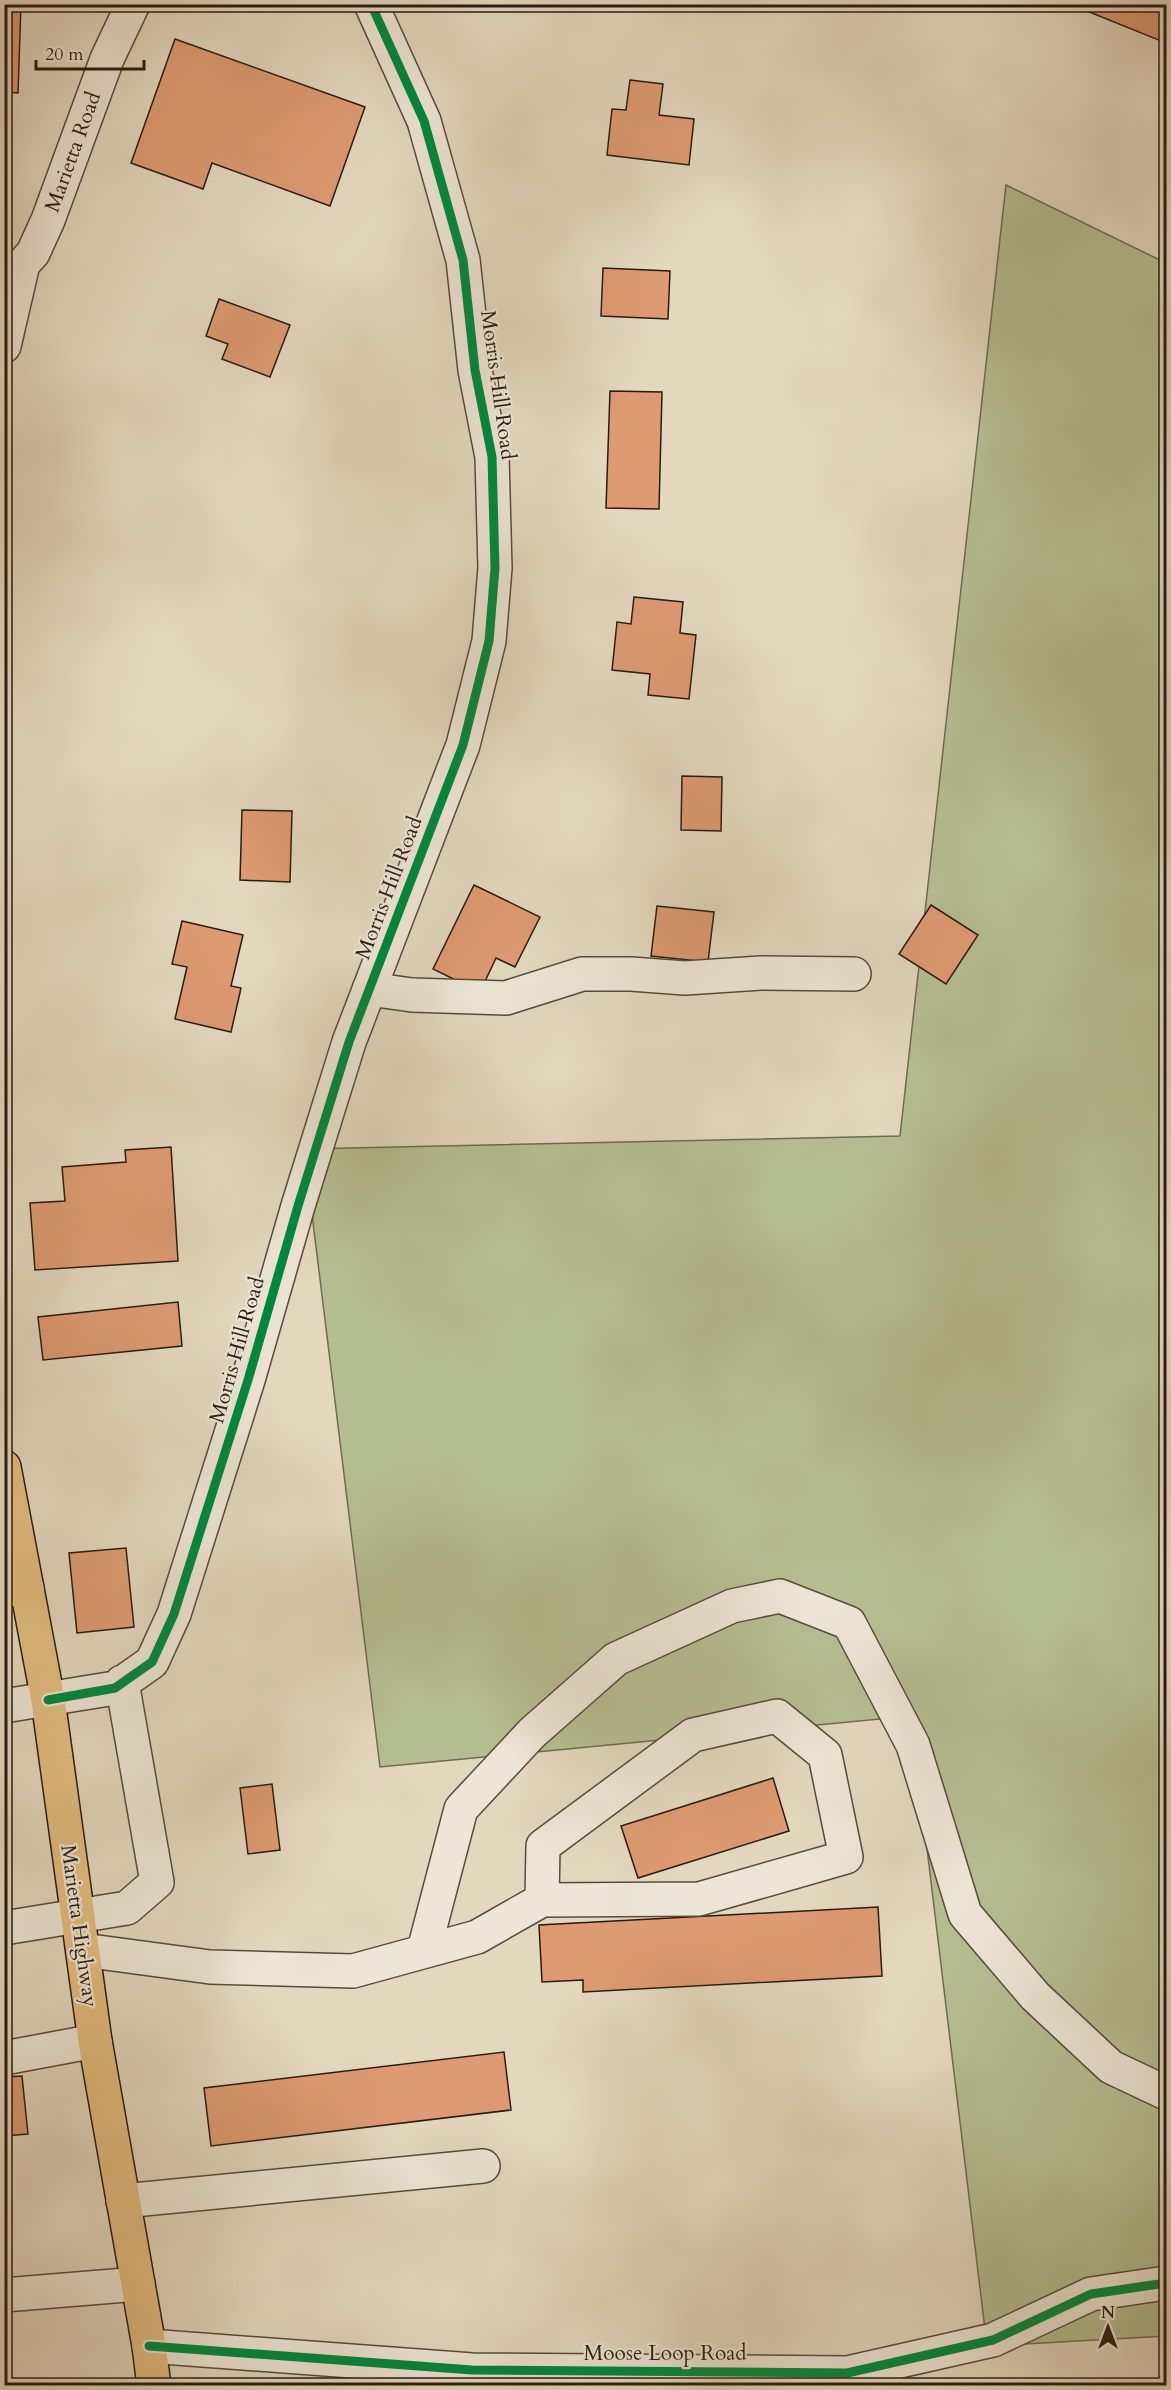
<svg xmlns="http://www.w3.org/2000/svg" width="1171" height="2390" font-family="Cardo,serif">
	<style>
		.green { fill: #b5be91; stroke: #6e6c52; stroke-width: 1.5 }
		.building { fill: #de9a72; stroke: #281b14; stroke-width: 1.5 }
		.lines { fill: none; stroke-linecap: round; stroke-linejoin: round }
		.minor-casing { stroke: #574a3e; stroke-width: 36 }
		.major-casing { stroke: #281b14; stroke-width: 36 }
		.minor { stroke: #ede5d5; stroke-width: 33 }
		.major { stroke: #e2bc7f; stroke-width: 33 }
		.cycleway-casing { stroke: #ede5d5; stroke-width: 13 }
		.cycleway { stroke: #00873e; stroke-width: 9 }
		.labels { text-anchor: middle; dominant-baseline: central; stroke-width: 4.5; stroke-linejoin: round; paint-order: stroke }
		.street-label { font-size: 21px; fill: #281b14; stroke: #ede5d5 }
	</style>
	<rect width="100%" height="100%" fill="#e3d7be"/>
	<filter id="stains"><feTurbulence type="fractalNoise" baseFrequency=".00333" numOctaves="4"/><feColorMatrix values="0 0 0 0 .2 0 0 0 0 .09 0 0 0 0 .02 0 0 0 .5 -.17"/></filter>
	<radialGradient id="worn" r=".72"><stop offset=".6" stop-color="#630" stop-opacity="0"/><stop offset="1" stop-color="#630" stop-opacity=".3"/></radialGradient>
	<path class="green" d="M1006,185L1166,263V2336L987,2346L911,1716L380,1767L304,1149L900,1136Z"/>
	<path class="building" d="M4,4H21L18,93L4,92Z
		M1084,4H1166V43L1082,9Z
		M175,39L365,107L330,206L212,163L203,189L131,163Z
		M630,80L663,84L659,115L694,119L689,165L607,155L612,109L626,110Z
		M603,268L670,271L668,319L601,316Z
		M219,299L290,325L270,377L222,359L228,344L206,336Z
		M610,391L662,392L659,509L606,508Z
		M634,597L683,602L680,633L696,635L689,699L648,695L650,674L612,670L617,622L631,624Z
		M682,776L722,777L721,831L681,830Z
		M242,810L292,811L290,882L240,880Z
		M474,885L540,917L515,967L496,958L480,992L433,969Z
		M931,905L978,935L946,984L899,954Z
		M657,906L714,912L708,962L651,956Z
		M182,921L243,935L231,986L241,988L231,1032L175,1019L187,967L172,964Z
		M171,1147L178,1261L35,1270L30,1203L65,1201L62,1167L126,1162L125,1150Z
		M178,1302L182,1346L43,1360L38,1317Z
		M126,1548L134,1627L77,1633L69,1553Z
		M773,1778L789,1831L638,1878L621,1826Z
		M272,1784L280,1850L248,1854L240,1788Z
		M878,1907L882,1976L583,1992V1980L542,1982L539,1925Z
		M504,2052L511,2110L211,2146L204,2088Z
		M22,2076L28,2134L4,2136V2077Z"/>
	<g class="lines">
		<g class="minor-casing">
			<path id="minor" d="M4,285L33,253L48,220L107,59L133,4
				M4,346L23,264
				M369,989L412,995L506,998L582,974H631L685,978L761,973L854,974
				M4,1590L27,1588
				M4,1706L115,1688L152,1662L174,1614L248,1380L298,1206L349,1042L463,745L489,641L495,568L492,457L475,370L463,260L424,121L371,4
				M4,1928L127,1908L157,1882L122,1682
				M83,1950L210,1967L353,1971L477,1937L542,1900L699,1899L846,1857L825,1755L777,1716L693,1735L543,1846L542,1900
				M424,1950L461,1809L532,1733L616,1659L732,1606L780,1596L849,1623L913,1745L965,1914L1035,1996L1111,2067L1166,2093
				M4,2058L95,2041
				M123,2201L483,2166
				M4,2295L138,2284
				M149,2346L472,2370L847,2373L993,2340L1091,2294L1166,2283"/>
		</g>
		<g class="major-casing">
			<path id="major" d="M4,1467L48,1700L95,2041L149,2346L154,2386"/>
		</g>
		<use href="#minor" class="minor"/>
		<use href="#major" class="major"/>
		<g class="cycleway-casing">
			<path id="cycleway" d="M48,1700L115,1688L152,1662L174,1614L248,1380L298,1206L349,1042L463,745L489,641L495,568L492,457L475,370L463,260L424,121L371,4
				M149,2346L472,2370L847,2373L993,2340L1091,2294L1166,2283"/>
		</g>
		<use href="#cycleway" class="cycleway"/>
	</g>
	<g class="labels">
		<g class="street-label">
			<text transform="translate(73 152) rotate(-70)">Marietta Road</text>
			<text transform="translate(498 385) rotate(82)">Morris Hill Road</text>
			<text transform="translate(389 888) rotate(-69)">Morris Hill Road</text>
			<text transform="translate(237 1350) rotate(-74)">Morris Hill Road</text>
			<text transform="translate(79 1926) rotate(82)">Marietta Highway</text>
			<text x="665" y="2353">Moose Loop Road</text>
		</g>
	</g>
	<rect width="1171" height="2390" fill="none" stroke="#e3d7be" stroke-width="24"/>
	<rect x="6" y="6" width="1159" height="2378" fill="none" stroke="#281b14" stroke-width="3"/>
	<rect x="12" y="12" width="1147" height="2366" fill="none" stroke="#281b14" stroke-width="1.5"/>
	<g transform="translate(1108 2327)" stroke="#ede5d5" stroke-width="4.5" paint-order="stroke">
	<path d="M0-4.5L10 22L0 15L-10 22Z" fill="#281b14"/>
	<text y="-9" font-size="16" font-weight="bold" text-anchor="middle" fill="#281b14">N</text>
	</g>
	<path d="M36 60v9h108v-9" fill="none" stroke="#281b14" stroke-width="3"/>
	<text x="45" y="60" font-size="18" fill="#281b14" stroke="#ede5d5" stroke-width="4.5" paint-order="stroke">20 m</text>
	<rect width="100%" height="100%" filter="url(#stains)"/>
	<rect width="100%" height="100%" fill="url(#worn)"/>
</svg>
